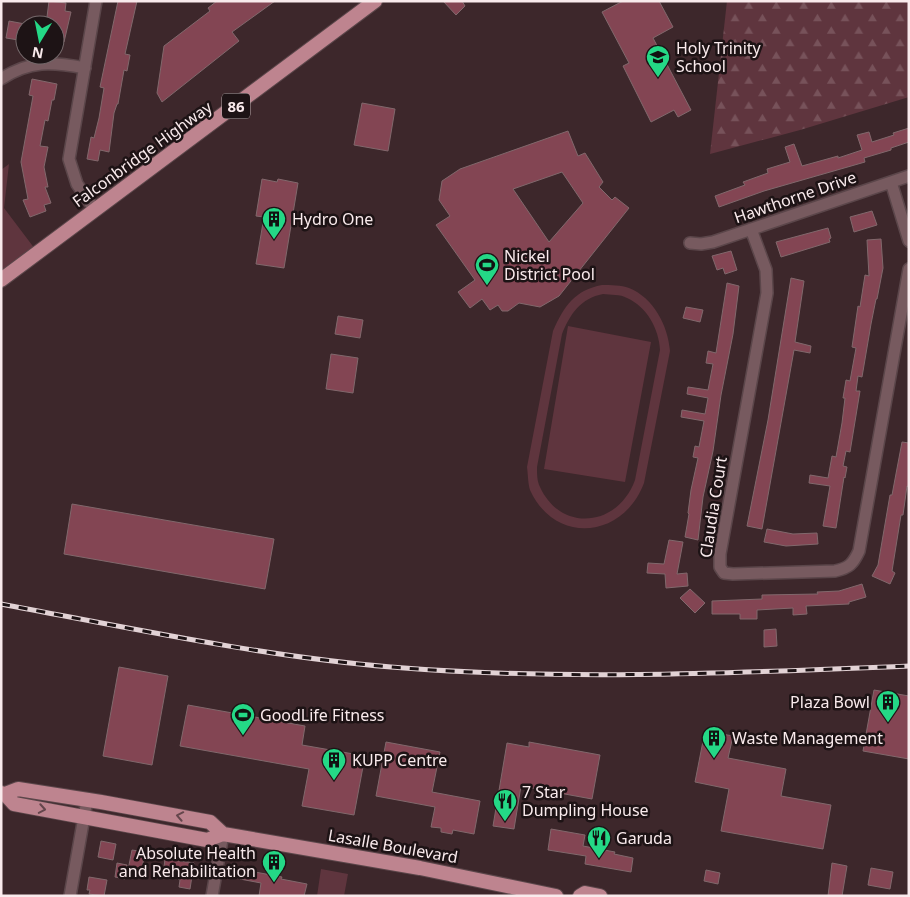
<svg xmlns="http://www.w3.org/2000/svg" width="910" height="897" font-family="'Noto Sans',sans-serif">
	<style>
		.green { fill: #5f353e; fill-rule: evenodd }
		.forest { fill: url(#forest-firs) }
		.building { fill: #834553; stroke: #81686c; fill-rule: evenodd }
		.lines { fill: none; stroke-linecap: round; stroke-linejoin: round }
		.minor-casing { stroke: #5b464a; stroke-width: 14 }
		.major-casing { stroke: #5b464a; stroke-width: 16 }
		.minor { stroke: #775a5f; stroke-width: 11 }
		.major { stroke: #be848f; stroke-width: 14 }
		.rail-casing { stroke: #e2d2d5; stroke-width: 5 }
		.rail { stroke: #1d1315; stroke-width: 3; stroke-dasharray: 9; stroke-linecap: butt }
		.oneway { stroke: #65464c }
		.labels { text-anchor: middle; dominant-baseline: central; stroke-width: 5; stroke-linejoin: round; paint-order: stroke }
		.shield { fill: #1d1315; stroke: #b7aaac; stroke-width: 1 }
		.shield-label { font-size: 15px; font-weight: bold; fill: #f9eaec }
		.poi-label { font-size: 16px; fill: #f9eaec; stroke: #1d1315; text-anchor: start }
		.street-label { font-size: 16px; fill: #f9eaec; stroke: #1d1315 }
	</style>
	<defs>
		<pattern id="forest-firs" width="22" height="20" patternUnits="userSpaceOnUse" patternTransform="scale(1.25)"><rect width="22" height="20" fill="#5f353e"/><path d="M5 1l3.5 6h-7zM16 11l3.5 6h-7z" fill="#77525a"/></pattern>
	</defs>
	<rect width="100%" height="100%" fill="#3d272b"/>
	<path class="green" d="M9,164L4,208L38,253L1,281V170Z
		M602,285C611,285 621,285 629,288C654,298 668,326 670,351L644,483C623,539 555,545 530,490C528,484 528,474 527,467L553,331C564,306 575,290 602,285ZM603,294C611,295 620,294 627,298C647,307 659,329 660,350L635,480C618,527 561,533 540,487C537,481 537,474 537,467L562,334C570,314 581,298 603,294Z
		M568,326L651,342L625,482L544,469Z
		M321,869L348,874L344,896H317Z"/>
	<path class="forest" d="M727,1H909V97L800,130L710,154Z"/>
	<path class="building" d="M49,1L66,3L65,11L71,12L64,42L55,40V25H46Z
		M118,1H137L125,54L130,55L127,71L124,70L118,104H117L114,113L109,152L100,150L98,161L87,159L91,137L94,138L99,118L104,88L100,87Z
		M217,1H275L232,32L239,41L162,102L157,93L164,46L210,11L208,8Z
		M443,1H462L465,6L456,15Z
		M623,1H659L673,27L653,38L691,110L678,117L674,110L651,122L623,66L629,63L602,12Z
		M9,21L25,24V41L6,38Z
		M32,79L57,84L54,100H52L48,121L45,120L40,146L48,147L44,167L48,187H45L51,203L44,205L46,211L30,217L23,200L28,199L21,162L33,96L29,95Z
		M362,103L395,109L388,151L354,145Z
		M909,128V142L891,148V150L864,158L865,162L764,191L719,207L715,196L745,185L743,182L768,173L767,169L790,162L785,147L794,144L802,166L838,156V158L862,150L857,135L869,132L872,142L894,135L893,133Z
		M568,131L578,156L585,153L603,182L599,187L612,200L615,197L629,208L559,296L540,307L519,303L508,311H502L498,305L490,310L482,299L470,308L458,292L475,280L436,225L450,216L439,200L442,181L460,169ZM562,172L583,203L549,242L513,189Z
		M262,179L277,182L278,179L298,183L284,268L256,264L264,217L256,216Z
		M872,211L877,225L854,232L850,217Z
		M828,228L831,238L829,239L830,242L781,257L776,242Z
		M881,239L883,268L877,299H876L871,324L862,377L858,376L856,391H860L850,452L846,451L843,466L847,467L845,478L844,477L836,528L823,526L830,486L809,483L810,475L828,478L832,456L836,457L842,423L845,398H843L846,380L850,381L856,348L852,347L858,306L860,307L865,275L869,276L867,240Z
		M731,251L737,270L725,274L723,268L717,270L712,256Z
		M791,278L804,281L795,342L811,346L810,353L794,350L762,529L747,526L768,420Z
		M727,283L739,286L733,334L721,395L713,451L703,497L698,540L685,537L689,514L688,513L691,490L698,458L693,457L695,446L699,447L704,421L681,417L682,410L705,414L708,398L687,394L688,387L708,390L713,364L706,363L708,351L716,353Z
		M686,307L703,310L700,322L683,318Z
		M338,316L363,320L360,338L335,334Z
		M331,354L358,358L353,393L326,389Z
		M902,442L909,443V487L907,486L903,515H901L892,571L895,573L890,584L872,576L878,565L890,495H892Z
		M72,504L274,539L265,589L64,554Z
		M767,529L793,534L817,533L818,544L786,546L764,542Z
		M669,540L683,542L677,574L687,573L688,586L666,588L665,574L647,573L648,563L664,564Z
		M862,584L866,597L849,602V604L806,606L807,614L793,615V608L757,610V619H740V614H712V601L762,599V595L818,594L817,592L839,591Z
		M690,589L705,603L695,613L680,598Z
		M776,629L777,646L764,647V630Z
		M119,667L168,676L152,765L103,756Z
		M874,690L909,696V759L863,751Z
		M188,705L305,726L302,745L365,756L354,815L302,806L309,769L180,746Z
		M705,731L733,736L728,758L786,769L781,796L831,805L823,849L721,831L729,789L695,782Z
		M386,742L440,752L432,792L480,801L474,834L453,830L452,834L441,832V828L431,827L435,807L376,796Z
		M529,742L600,755L592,799L521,786L514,829L493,826L507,743L529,747Z
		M551,829L585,835L583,846L615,852L614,854L633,858L631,872L585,864L586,856L548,850Z
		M101,841L116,844L113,860L98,857Z
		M132,850L145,852L141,873L128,870Z
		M165,859L194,863L190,889L179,887L180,880L178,879V877L163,875Z
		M117,863L127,865L125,879L115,877Z
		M832,863L847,866L842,896H828Z
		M243,867L255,870V872L282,877L281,879L307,884L304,896H259L261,883L240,879Z
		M871,868L893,872L890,889L868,885Z
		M706,870L720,873L718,884L704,881Z
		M89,877L107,880L104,896L89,894L90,890H87Z"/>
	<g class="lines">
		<g class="minor-casing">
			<path id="minor" d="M1,79C30,60 52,62 85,68
				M891,182L909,241
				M95,210L77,184L69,159L96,1
				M751,229L766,270L767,293L720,554V567L724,573L733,574L835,571C849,568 853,564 859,551L909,269
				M690,243L701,244L713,242L909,176
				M70,896L87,800
				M212,896L223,834"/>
		</g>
		<g class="major-casing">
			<path id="major" d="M1,280L375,1
				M1,793L5,794L18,789L101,802L210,822L223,834
				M5,794L14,804L207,840L223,834L420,868L556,896
				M580,896L585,893L600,896"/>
		</g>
		<use href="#minor" class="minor"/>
		<use href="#major" class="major"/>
		<g class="rail-casing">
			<path id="rail" d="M1,604C130,628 260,656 391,667C563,681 736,673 909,666"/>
		</g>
		<use href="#rail" class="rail"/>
	</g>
	<defs><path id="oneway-chevron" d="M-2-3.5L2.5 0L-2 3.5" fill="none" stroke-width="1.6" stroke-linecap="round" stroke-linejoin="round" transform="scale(1.25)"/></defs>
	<g class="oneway">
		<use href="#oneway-chevron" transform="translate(42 809) rotate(10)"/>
		<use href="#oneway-chevron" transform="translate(180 816) rotate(-169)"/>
	</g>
	<defs>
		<g id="school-pin" transform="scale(1.25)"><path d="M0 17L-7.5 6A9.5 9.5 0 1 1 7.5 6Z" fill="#24d886" stroke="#1d1315"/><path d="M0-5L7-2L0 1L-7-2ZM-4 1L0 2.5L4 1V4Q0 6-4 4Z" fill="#111"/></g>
		<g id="building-pin" transform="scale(1.25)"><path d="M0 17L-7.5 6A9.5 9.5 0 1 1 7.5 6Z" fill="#24d886" stroke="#1d1315"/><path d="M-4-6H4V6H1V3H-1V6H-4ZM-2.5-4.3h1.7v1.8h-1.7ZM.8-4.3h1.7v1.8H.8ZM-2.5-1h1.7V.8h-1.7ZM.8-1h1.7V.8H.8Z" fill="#111"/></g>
		<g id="stadium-pin" transform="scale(1.25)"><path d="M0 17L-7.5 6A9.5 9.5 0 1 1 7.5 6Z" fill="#24d886" stroke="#1d1315"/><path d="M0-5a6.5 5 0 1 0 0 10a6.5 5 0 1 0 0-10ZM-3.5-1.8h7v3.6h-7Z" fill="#111"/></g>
		<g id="restaurant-pin" transform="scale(1.25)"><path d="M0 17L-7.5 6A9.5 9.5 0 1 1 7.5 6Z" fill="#24d886" stroke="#1d1315"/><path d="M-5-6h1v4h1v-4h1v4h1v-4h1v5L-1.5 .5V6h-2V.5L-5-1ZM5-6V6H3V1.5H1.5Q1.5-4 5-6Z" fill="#111"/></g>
	</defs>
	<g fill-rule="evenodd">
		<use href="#school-pin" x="658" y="57"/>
		<use href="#building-pin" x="274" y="219"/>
		<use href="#stadium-pin" x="487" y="265"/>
		<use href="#building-pin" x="888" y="702"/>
		<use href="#stadium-pin" x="243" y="715"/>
		<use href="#building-pin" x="714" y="738"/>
		<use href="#building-pin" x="334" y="760"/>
		<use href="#restaurant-pin" x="505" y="801"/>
		<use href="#restaurant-pin" x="599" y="838"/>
		<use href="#building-pin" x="274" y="862"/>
	</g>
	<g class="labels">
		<rect class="shield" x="222" y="93.5" width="28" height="25" rx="4"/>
		<g class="shield-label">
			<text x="236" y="106">86</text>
		</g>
		<g class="poi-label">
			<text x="676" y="48">Holy Trinity<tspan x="676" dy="18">School</tspan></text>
			<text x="292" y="219">Hydro One</text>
			<text x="504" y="256">Nickel<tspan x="504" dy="18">District Pool</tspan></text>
			<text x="870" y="702" text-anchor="end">Plaza Bowl</text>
			<text x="260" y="715">GoodLife Fitness</text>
			<text x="732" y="738">Waste Management</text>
			<text x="352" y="760">KUPP Centre</text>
			<text x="522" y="792">7 Star<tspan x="522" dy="18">Dumpling House</tspan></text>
			<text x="616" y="838">Garuda</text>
			<text x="256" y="853" text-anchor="end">Absolute Health<tspan x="256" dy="18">and Rehabilitation</tspan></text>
		</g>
		<g class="street-label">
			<text transform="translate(142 154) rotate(-36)">Falconbridge Highway</text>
			<text transform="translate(795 197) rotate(-19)">Hawthorne Drive</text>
			<text transform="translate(713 507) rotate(-81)">Claudia Court</text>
			<text transform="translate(393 846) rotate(10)">Lasalle Boulevard</text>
		</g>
	</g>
	<rect width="910" height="897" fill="none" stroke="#f9eaec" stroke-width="5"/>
	<g transform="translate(40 40) rotate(190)"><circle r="24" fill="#1d1315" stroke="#75696b"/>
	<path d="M0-4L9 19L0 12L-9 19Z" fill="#24d886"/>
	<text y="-8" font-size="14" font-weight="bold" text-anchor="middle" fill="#f9eaec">N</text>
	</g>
</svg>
